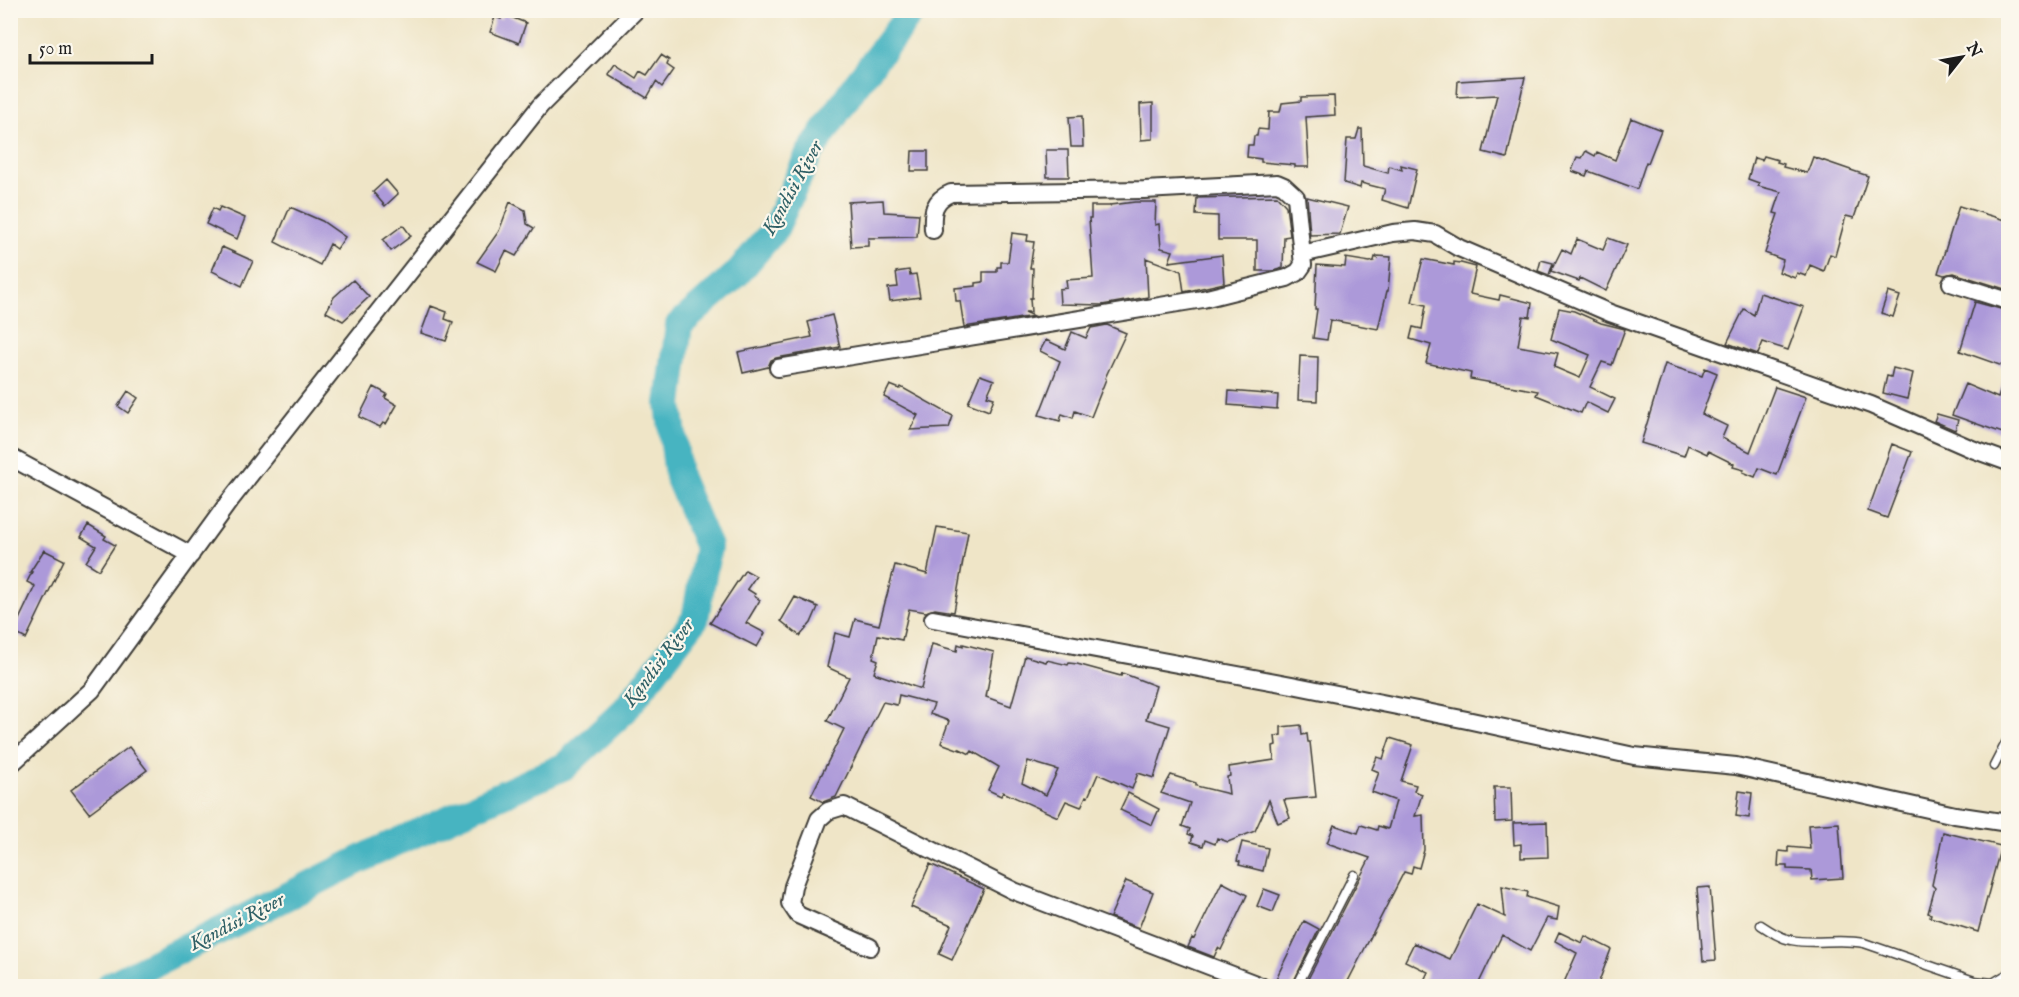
<svg xmlns="http://www.w3.org/2000/svg" width="2019" height="997" font-family="'IM FELL English',serif">
	<style>
		.lines { fill: none; stroke-linecap: round; stroke-linejoin: round }
		.river { stroke: #46b4c1; stroke-width: 28 }
		.building { fill: #ac99d9; fill-rule: evenodd }
		.lane-casing { stroke: #3c3a36; stroke-width: 11 }
		.street-casing { stroke: #3c3a36; stroke-width: 20 }
		.lane { stroke: #fff; stroke-width: 8 }
		.street { stroke: #fff; stroke-width: 16 }
		.labels { text-anchor: middle; dominant-baseline: central; stroke-width: 4.5; stroke-linejoin: round; paint-order: stroke }
		.water-label { font-size: 20px; font-style: italic; fill: #2f6066; stroke: #fbf7ec }
	</style>
	<rect width="100%" height="100%" fill="#fbf7ec"/>
	<filter id="ink" filterUnits="userSpaceOnUse"><feTurbulence type="fractalNoise" baseFrequency=".0167" numOctaves="2"/><feDisplacementMap in="SourceGraphic" scale="12" xChannelSelector="R" yChannelSelector="G"/><feConvolveMatrix kernelMatrix="1 2 1 2 8 2 1 2 1" color-interpolation-filters="sRGB"/></filter>
	<filter id="wash" filterUnits="userSpaceOnUse"><feTurbulence type="fractalNoise" baseFrequency=".008" numOctaves="4" result="noise"/><feDisplacementMap in="SourceGraphic" scale="24" xChannelSelector="R" yChannelSelector="G"/><feGaussianBlur stdDeviation="1.35" result="paint"/><feColorMatrix in="noise" values="0 0 0 0 0 0 0 0 0 0 0 0 0 0 0 0 0 1.4 0 .05"/><feComposite in="paint" operator="in"/></filter>
	<g filter="url(#wash)">
		<rect width="100%" height="100%" fill="#efe5c7"/>
		<g class="lines">
			<path class="river" d="M109,986L379,850L565,766L625,710L695,619L708,547L678,476L669,404L679,325L737,274L775,229L809,154L854,87L913,10"/>
		</g>
		<g id="blocks">
			<path class="building" d="M503,14L526,23L519,43L490,32L495,17L501,19Z
				M661,55L669,60L667,65L674,70L662,87L656,82L647,98L608,74L615,64L636,78L640,71L647,75Z
				M1525,77L1507,158L1483,152L1497,95L1457,97L1458,81Z
				M1334,96L1335,115L1306,117L1309,167H1295V165L1261,162V159L1247,157L1248,145H1253L1254,136H1257L1258,129L1268,130L1269,112H1280L1282,103L1301,101V97Z
				M1153,103V139L1141,140L1140,104Z
				M1082,116L1083,147H1071L1069,117Z
				M1631,118L1661,130L1648,163L1646,162L1637,189L1588,171L1586,176L1572,171L1577,157L1582,158L1586,151L1595,156L1597,152L1615,160Z
				M1359,129H1362L1363,166L1388,173L1389,166L1402,170L1401,165L1417,169L1408,208L1382,200L1385,189L1361,183L1360,188L1344,183L1347,139H1356Z
				M1046,150H1068L1069,177H1047Z
				M912,151H928V171H911Z
				M1764,156L1778,160L1777,162L1784,164L1783,167L1807,173L1813,157L1868,176L1854,218L1846,216L1835,256L1830,254L1824,271L1810,265L1806,276L1797,273L1795,278L1779,272L1783,260L1765,253L1778,214L1774,213L1781,192L1758,186L1759,183L1748,179L1754,158L1762,160Z
				M386,180L398,194L385,206L373,192Z
				M1277,196L1286,206L1290,236L1284,237L1283,268L1273,271H1257V240H1218V216L1196,215L1197,198Z
				M1307,197L1348,207L1340,234L1310,235Z
				M883,200L884,212L919,214L917,237L868,238V246L851,247L848,202Z
				M510,202L525,210L527,224L534,228L516,256L506,251L496,271L477,262L499,231Z
				M1135,202H1156L1155,225L1159,224L1161,248L1173,251L1169,262L1222,255L1224,283L1184,292L1181,271L1146,258L1148,297L1102,305L1060,304L1059,289L1067,288L1066,280L1093,278L1089,218H1091V206H1110V205Z
				M1959,206L2008,221V290L1954,273L1944,275L1938,273Z
				M220,207L245,218L237,239L206,224L213,208L218,211Z
				M290,207L322,221L345,237L337,249L330,244L320,265L275,242Z
				M403,225L411,236L391,251L383,240Z
				M1012,233L1028,235L1027,241L1034,242L1030,268H1033L1032,298H1030L1031,312H1025L1034,316L964,327L960,301H956L955,288L976,286V283L983,282V272H997V267H1001V262H1008Z
				M1608,238L1627,245L1606,291L1580,278L1579,281L1551,271L1562,249L1571,254L1577,239L1603,250Z
				M222,247L253,261L242,286L212,271Z
				M1377,256L1391,257L1388,291H1387L1378,329L1330,320L1327,340L1313,338L1317,309H1315L1317,265L1345,267L1346,258L1370,262L1374,261L1375,257L1377,258Z
				M1423,259L1454,265V262L1461,263L1476,267L1470,294L1499,300L1500,295L1532,303L1530,317L1523,316L1518,346L1558,353L1554,367L1580,378L1590,355L1551,339L1559,308L1574,311L1601,323L1625,329L1612,365L1602,362L1590,387L1615,399L1608,413L1586,402L1581,413L1536,395L1538,391L1470,379L1471,373L1426,363L1431,345L1410,339L1413,327L1422,329L1426,305L1412,302Z
				M1541,260L1553,263L1549,275L1538,271Z
				M909,270L910,275L916,274L920,297L890,301L888,288L898,287L896,272Z
				M353,280L369,297L343,321L326,312L334,297Z
				M1888,292L1900,296L1893,317L1881,313Z
				M1760,293L1804,307L1788,350L1763,342L1758,354L1727,343L1744,309L1754,315Z
				M1975,302L2008,311V368L1960,351Z
				M431,306L447,312L445,319L453,322L446,341L421,333Z
				M832,315L840,347L776,358L771,360L768,367L743,373L738,352L812,337L808,322Z
				M1107,325L1126,333L1105,378L1106,379L1091,417L1075,411L1073,418L1062,414L1060,421L1039,415L1060,361L1040,351L1046,340L1065,349L1072,332L1086,338L1091,328Z
				M1300,356L1318,357L1317,401L1298,400Z
				M1665,364L1702,376L1705,368L1717,373L1702,414L1727,426L1722,438L1750,452L1775,387L1806,397L1777,475L1759,468L1755,477L1743,472L1744,470L1733,467L1734,464L1708,451L1707,454L1688,445L1684,456L1641,443Z
				M1893,368L1913,373L1907,399L1883,393L1887,376L1891,377Z
				M2006,374H2008V435L1952,415L1965,384L1998,398Z
				M980,375L994,380L987,396L994,398L989,411L968,403Z
				M890,385L900,389L901,387L953,416L949,428L910,430L918,415L884,397Z
				M374,387L387,394L385,398L397,405L386,424L383,423L380,427L359,417Z
				M128,391L138,398L128,413L118,406Z
				M1229,391L1278,395L1277,409L1228,405Z
				M1937,414L1958,420L1955,430L1934,421Z
				M1892,444L1912,452L1887,518L1868,511Z
				M88,525L106,536L104,539L115,545L99,570L86,562L96,546L81,537Z
				M937,527L968,532L954,612L935,609L926,612L909,609L902,640L878,635L873,658L878,660L874,673L921,689L932,644L957,651L958,644L963,646V644L994,652L986,697L1011,706L1025,656L1046,662L1047,660L1068,665L1069,663L1077,664L1121,676L1122,673L1156,686L1146,719L1170,726L1154,778L1138,773L1132,789L1098,774L1088,797L1086,796L1081,807L1066,801L1058,817L1003,792L1001,796L988,790L999,767L972,751L970,754L960,749V750L941,743L949,721L930,714L934,704L899,695L897,705L883,702L836,797L823,802L811,796L844,729L827,721L849,677L827,667L835,633L850,637L855,619L879,625L895,565L927,574ZM1028,761L1058,770L1046,795L1022,783Z
				M44,550L64,560L26,639L13,632L35,586L27,582L32,572H30Z
				M745,570L756,576L747,589L755,594L754,596L760,600L746,623L765,633L757,647L710,623Z
				M795,597L818,607L811,623L800,636L781,621Z
				M1301,725L1302,735L1307,734L1308,742H1310L1316,797L1284,800L1290,818L1278,823L1269,800L1255,831L1228,842L1217,838L1215,844L1205,840L1203,846L1191,842L1193,836L1188,834L1190,829L1182,826L1190,803L1161,793L1171,775L1196,783V786L1229,794L1227,777L1230,776L1229,767L1274,760L1273,746L1276,745L1275,736L1281,735V727Z
				M1390,738L1413,745L1401,781L1416,785L1414,791L1422,794L1415,816L1423,815L1424,850L1419,868L1413,866L1411,874L1404,872L1345,987H1304L1370,858L1327,843L1334,825L1358,833L1361,825L1377,830L1378,826L1388,829L1396,801L1372,792L1379,772L1372,769L1377,757L1383,759Z
				M129,747L147,770L89,813L71,790Z
				M1494,787H1511L1512,821L1495,822Z
				M1739,791L1752,793L1749,818L1736,816Z
				M1128,793L1159,809L1152,825L1120,810Z
				M1547,822L1548,857L1521,858V844L1514,845L1513,823Z
				M1839,823L1843,878L1812,880L1811,870L1787,869V866H1778L1779,851L1788,852V847L1810,849L1808,825Z
				M1943,832L2001,846L1978,932L1930,917L1931,914L1928,913L1935,888L1932,885Z
				M1242,842L1268,848L1263,871L1239,865L1240,862L1237,861Z
				M930,864L984,889L952,960L939,954L951,925L911,907Z
				M1126,881L1153,892L1139,928L1110,917Z
				M1222,882L1247,895L1221,950L1218,948L1214,957L1188,947L1192,938L1194,939Z
				M1502,886L1528,892L1527,897L1559,907L1557,920L1547,918L1530,951L1502,935L1477,987H1421L1428,972L1405,961L1414,943L1450,959L1477,904L1505,917Z
				M1710,887L1716,960L1703,961L1697,888Z
				M1264,889L1280,895L1273,912L1257,906Z
				M1304,921L1319,929L1291,987H1272Z
				M1559,932L1582,943L1585,936L1611,949L1597,987H1562L1577,953L1555,941Z"/>
		</g>
	</g>
	<g filter="url(#ink)">
		<use href="#blocks" fill-opacity="0" stroke="#3c3a36" stroke-width="1.5"/>
		<g class="lines">
			<g class="lane-casing">
				<path id="lane" d="M1994,766L2008,739
					M1761,925C1770,931 1780,938 1791,940C1813,945 1839,938 1864,943L1974,981L1993,983L2008,974
					M1297,986L1354,875"/>
			</g>
			<g class="street-casing">
				<path id="street" d="M1302,254L1393,233L1415,231L1435,234L1459,248L1610,313L1871,405L1972,449L2008,462
					M1951,283L2008,301
					M778,368L1203,299L1287,278L1298,272L1303,265L1296,197L1284,186L1277,183L1144,190L951,193C933,200 932,212 933,230
					M10,457L191,555
					M933,619L1292,685L1467,720L1634,756L1736,766L1955,815L2008,823
					M10,765L92,690L228,503L540,106L636,10
					M870,947L798,915L790,903L793,886L819,819L828,811L844,806L1014,891L1261,986"/>
			</g>
			<use href="#lane" class="lane"/>
			<use href="#street" class="street"/>
		</g>
	</g>
	<g class="labels">
		<g class="water-label">
			<text transform="translate(793 188) rotate(-61)">Kandisi River</text>
			<text transform="translate(659 663) rotate(-53)">Kandisi River</text>
			<text transform="translate(237 922) rotate(-27)">Kandisi River</text>
		</g>
	</g>
	<rect width="2019" height="997" fill="none" stroke="#fbf7ec" stroke-width="36"/>
	<g transform="translate(1962 57) rotate(59)" stroke="#fbf7ec" stroke-width="4.5" paint-order="stroke">
	<path d="M0-4.5L10 22L0 15L-10 22Z" fill="#1c1c1c"/>
	<text y="-9" font-size="16" font-weight="bold" text-anchor="middle" fill="#1c1c1c">N</text>
	</g>
	<path d="M30 54v9h122v-9" fill="none" stroke="#1c1c1c" stroke-width="3"/>
	<text x="39" y="54" font-size="18" fill="#1c1c1c" stroke="#fbf7ec" stroke-width="4.5" paint-order="stroke">50 m</text>
</svg>
